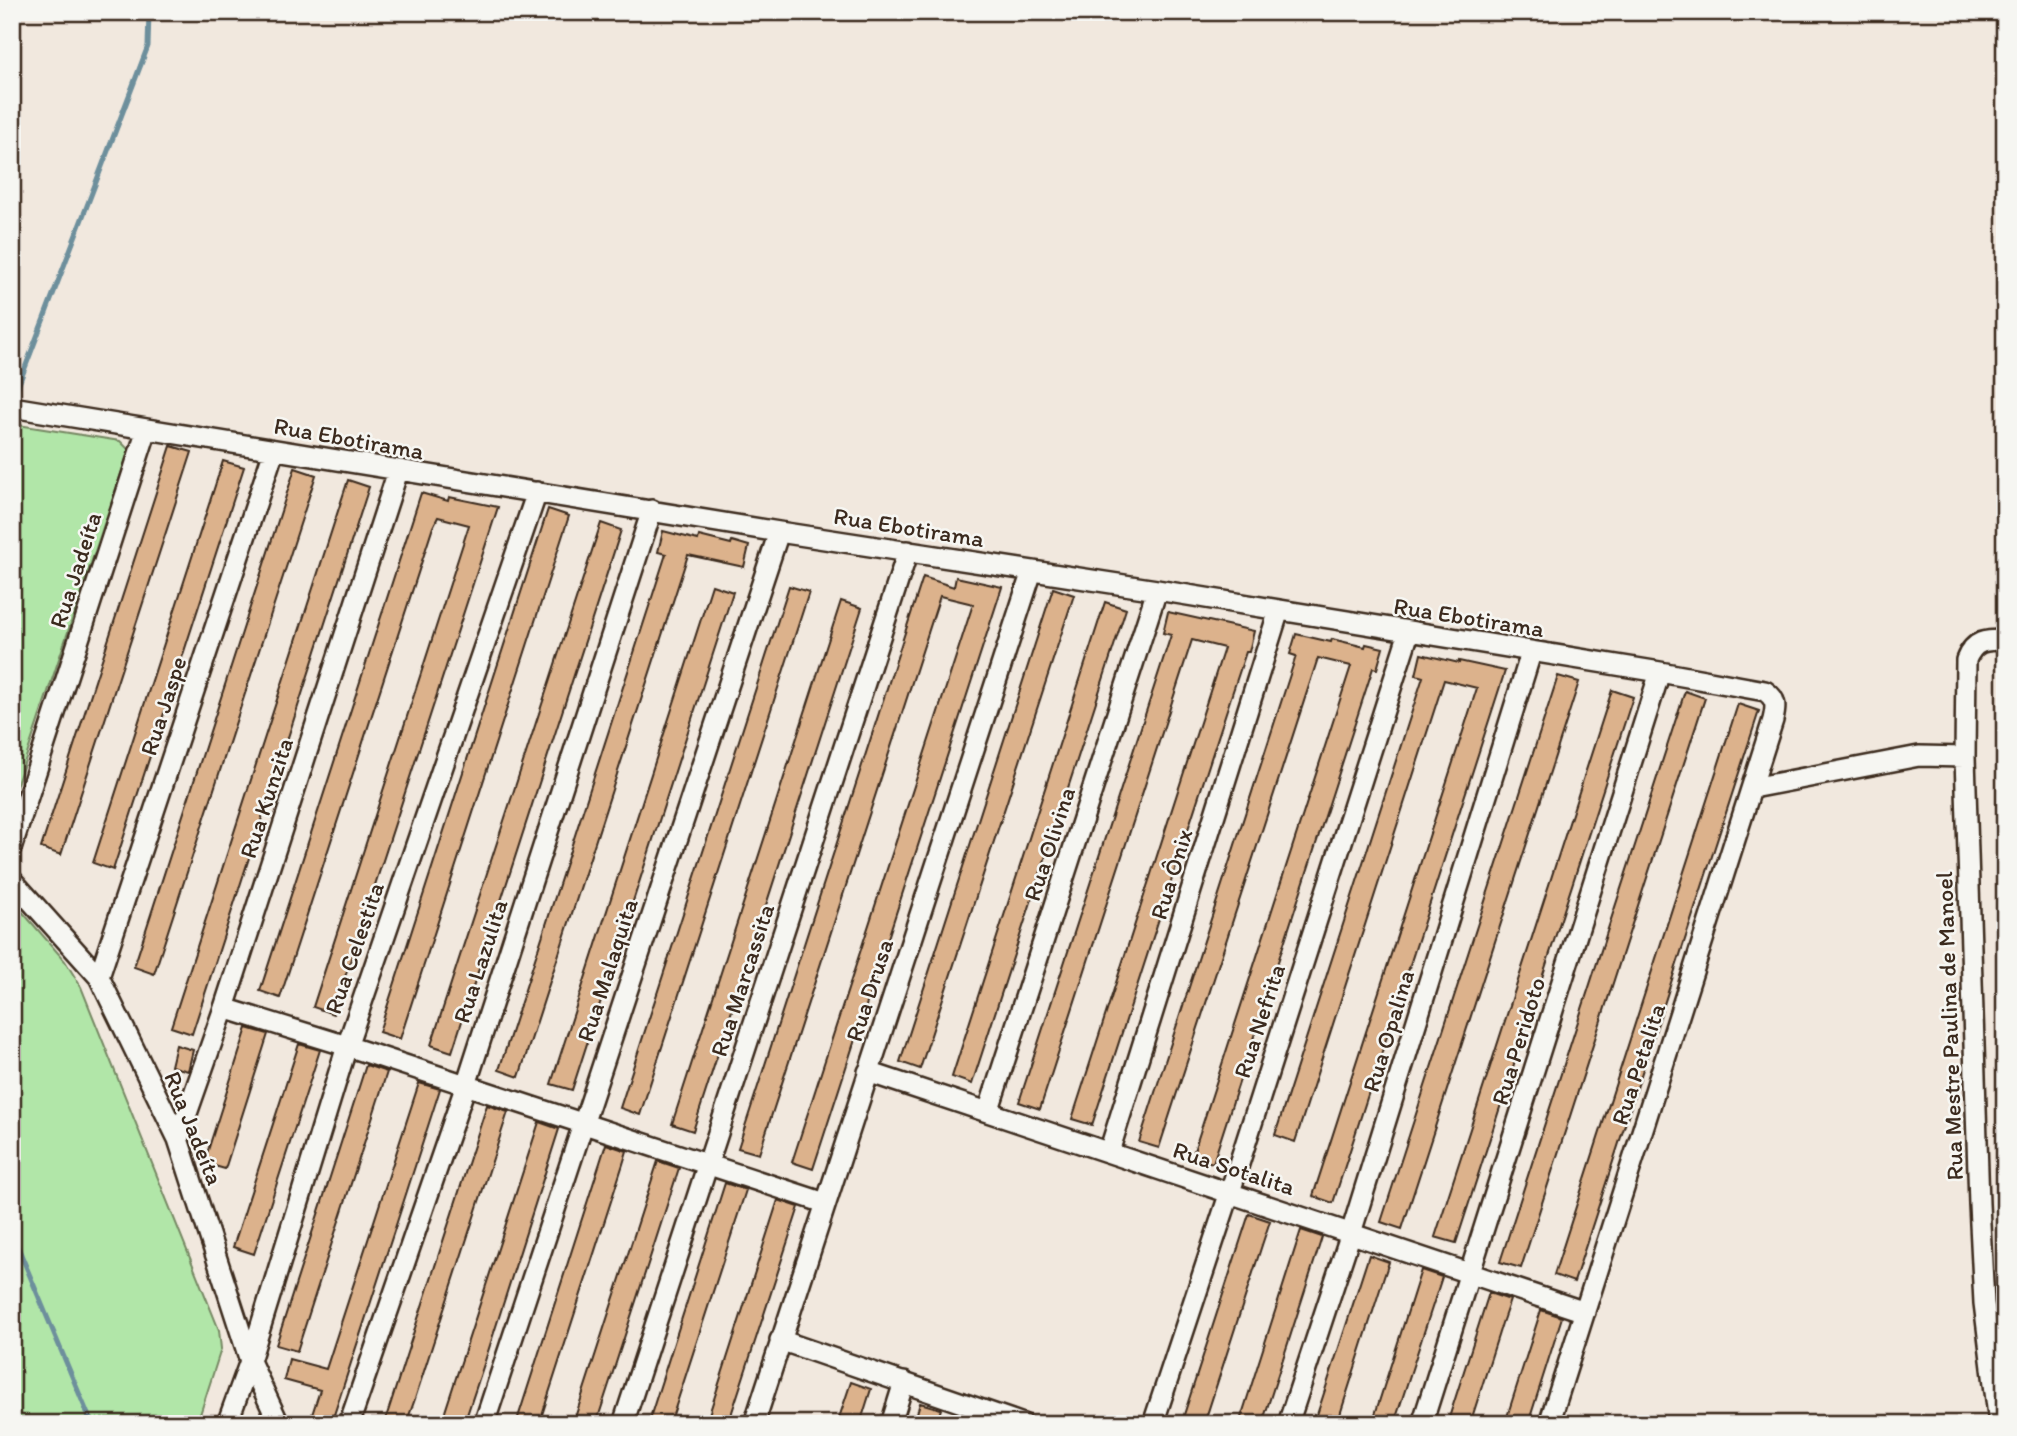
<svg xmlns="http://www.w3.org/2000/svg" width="2017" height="1436" font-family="Itim,sans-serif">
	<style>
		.green { fill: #b1e6a8; stroke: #768863; stroke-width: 2 }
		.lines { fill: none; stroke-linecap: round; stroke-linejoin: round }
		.stream { stroke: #6d8f9c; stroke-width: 5 }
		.building { fill: #dcb28c; stroke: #3b2a1e; stroke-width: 2 }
		.street-casing { stroke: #3b2a1e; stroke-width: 24 }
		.street { stroke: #f6f6f2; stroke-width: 19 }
		.labels { text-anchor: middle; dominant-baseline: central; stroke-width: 5; stroke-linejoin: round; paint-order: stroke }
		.street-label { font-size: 24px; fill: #3b2a1e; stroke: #f6f6f2 }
	</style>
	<rect width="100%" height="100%" fill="#f1e8de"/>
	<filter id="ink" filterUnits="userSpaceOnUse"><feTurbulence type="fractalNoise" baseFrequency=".0143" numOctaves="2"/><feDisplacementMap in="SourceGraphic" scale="14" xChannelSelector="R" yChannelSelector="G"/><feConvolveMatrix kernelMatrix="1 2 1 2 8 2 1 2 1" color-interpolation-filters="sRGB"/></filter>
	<g filter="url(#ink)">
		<path class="green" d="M12,424L120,441L129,450L12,799Z
			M12,900L65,961L81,987L219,1330L221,1349L197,1424H12Z"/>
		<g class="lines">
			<path class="stream" d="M12,402L148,46L149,12
				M12,1233L92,1424"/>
		</g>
		<path class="building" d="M171,446L192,452L61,855L41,848Z
			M223,461L244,467L113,870L93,863Z
			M295,468L316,475L154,974L134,967Z
			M348,480L369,487L192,1034L171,1027Z
			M421,493L448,501L449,497L498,507L333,1014L313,1007L469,525L438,517L433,527L280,998L260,991Z
			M548,509L569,516L400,1039L379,1032Z
			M601,523L621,530L452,1052L431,1045Z
			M663,531L698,540L699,536L731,544L732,541L749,546L744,567L688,555L519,1077L499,1070L666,554L658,552Z
			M923,577L954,587L956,577L1002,587L813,1169L792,1162L973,604L940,596L759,1154L738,1148Z
			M712,585L733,592L572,1090L551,1084Z
			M789,586L809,592L640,1115L620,1108Z
			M1053,588L1074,595L920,1069L900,1062Z
			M841,601L862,608L693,1131L672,1124Z
			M1105,602L1126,609L972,1084L952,1077Z
			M1168,612L1254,631L1249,652H1246L1230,700L1092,1125L1072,1119L1224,648L1192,640L1040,1109L1019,1102L1171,635L1163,633Z
			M1296,634L1331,642L1332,639L1365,647L1366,644L1383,648L1377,669L1373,668L1359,711L1213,1163L1192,1157L1351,666L1318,658L1159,1148L1139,1142L1296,656L1290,654Z
			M1421,654L1459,663V661L1505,671L1333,1203L1313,1196L1477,688L1444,680L1295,1142L1275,1135L1423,677L1416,675Z
			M1558,676L1579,682L1402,1229L1381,1222Z
			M1612,690L1633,697L1456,1243L1435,1237Z
			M1685,691L1705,698L1521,1268L1500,1262Z
			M1738,704L1759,711L1574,1282L1554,1275Z
			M247,1028L268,1034L225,1169L204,1163Z
			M299,1044L320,1050L254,1254L233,1247Z
			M176,1045L193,1050L188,1071L171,1066Z
			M366,1065L387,1072L297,1351L276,1345Z
			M419,1083L440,1089L397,1222L331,1424H309L320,1390L284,1380L289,1359L326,1369Z
			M487,1105L508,1112L415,1399L406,1424H384Z
			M539,1122L559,1129L484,1364L464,1424H441Z
			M606,1144L627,1151L623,1164L539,1424H516Z
			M658,1161L679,1168L613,1372L596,1424H573Z
			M725,1183L746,1190L670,1424H648Z
			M778,1200L799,1207L732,1412L729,1424H706Z
			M1249,1214L1270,1221L1262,1245L1204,1424H1181Z
			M1301,1230L1322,1237L1317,1253L1262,1424H1239Z
			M1369,1255L1389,1262L1384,1277L1337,1424H1314Z
			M1421,1270L1442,1277L1394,1424H1372Z
			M1489,1293L1510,1300L1502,1323L1470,1424H1447Z
			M1541,1310L1562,1317L1528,1424H1518L1506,1420Z
			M851,1382L871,1389L866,1405L860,1424H837Z
			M920,1403L941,1409L936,1424L915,1420Z"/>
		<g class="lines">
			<g class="street-casing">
				<path id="street" d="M12,407L779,532L1157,590L1660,672L1765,691C1777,699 1776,707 1773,720L1549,1424
					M1752,788L1919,756L1965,757
					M12,846L147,429
					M12,880L99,977L178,1139L250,1361L279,1424
					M99,977L274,450
					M224,1008L347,1046L825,1203
					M868,1072L1585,1312
					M988,1112L1157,590
					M178,1139L224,1008L398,471
					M1109,1152L1279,610
					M780,1340L1023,1424
					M227,1424L250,1361L347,1046L537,492
					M349,1424L466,1085L652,510
					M484,1424L779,532
					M623,1424L908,551
					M754,1424L1032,571
					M891,1424L904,1382
					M1153,1424L1230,1192L1409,632
					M1288,1424L1351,1233L1531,653
					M1422,1424L1660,672
					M1999,1424L1984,1303L1979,1204L1965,757L1966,660C1974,640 1985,640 2005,640"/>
			</g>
			<use href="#street" class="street"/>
		</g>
	</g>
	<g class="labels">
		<g class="street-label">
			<text transform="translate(349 438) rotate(10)">Rua Ebotirama</text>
			<text transform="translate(909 527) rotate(9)">Rua Ebotirama</text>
			<text transform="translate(75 570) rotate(-72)">Rua Jadeíta</text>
			<text transform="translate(1469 617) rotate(9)">Rua Ebotirama</text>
			<text transform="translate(163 706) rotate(-72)">Rua Jaspe</text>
			<text transform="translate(266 798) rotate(-72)">Rua Kunzita</text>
			<text transform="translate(1049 844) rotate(-72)">Rua Olivina</text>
			<text transform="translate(1171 874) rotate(-73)">Rua Ônix</text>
			<text transform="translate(354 948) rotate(-71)">Rua Celestita</text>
			<text transform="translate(480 961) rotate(-72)">Rua Lazulita</text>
			<text transform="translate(607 970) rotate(-72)">Rua Malaquita</text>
			<text transform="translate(742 980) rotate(-72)">Rua Marcassita</text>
			<text transform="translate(869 990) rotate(-72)">Rua Drusa</text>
			<text transform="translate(1259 1021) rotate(-72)">Rua Nefrita</text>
			<text transform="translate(1949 1026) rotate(-92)">Rua Mestre Paulina de Manoel</text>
			<text transform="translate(1388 1031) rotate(-73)">Rua Opalina</text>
			<text transform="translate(1518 1041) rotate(-73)">Rua Peridoto</text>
			<text transform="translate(1638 1064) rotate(-72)">Rua Petalita</text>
			<text transform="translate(194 1128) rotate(68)">Rua Jadeíta</text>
			<text transform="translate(1234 1168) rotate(18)">Rua Sotalita</text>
		</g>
	</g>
	<rect width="2017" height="1436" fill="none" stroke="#f6f6f2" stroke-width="42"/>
	<rect x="21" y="21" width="1975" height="1394" fill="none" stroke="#3b2a1e" stroke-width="2.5" filter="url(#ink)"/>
</svg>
